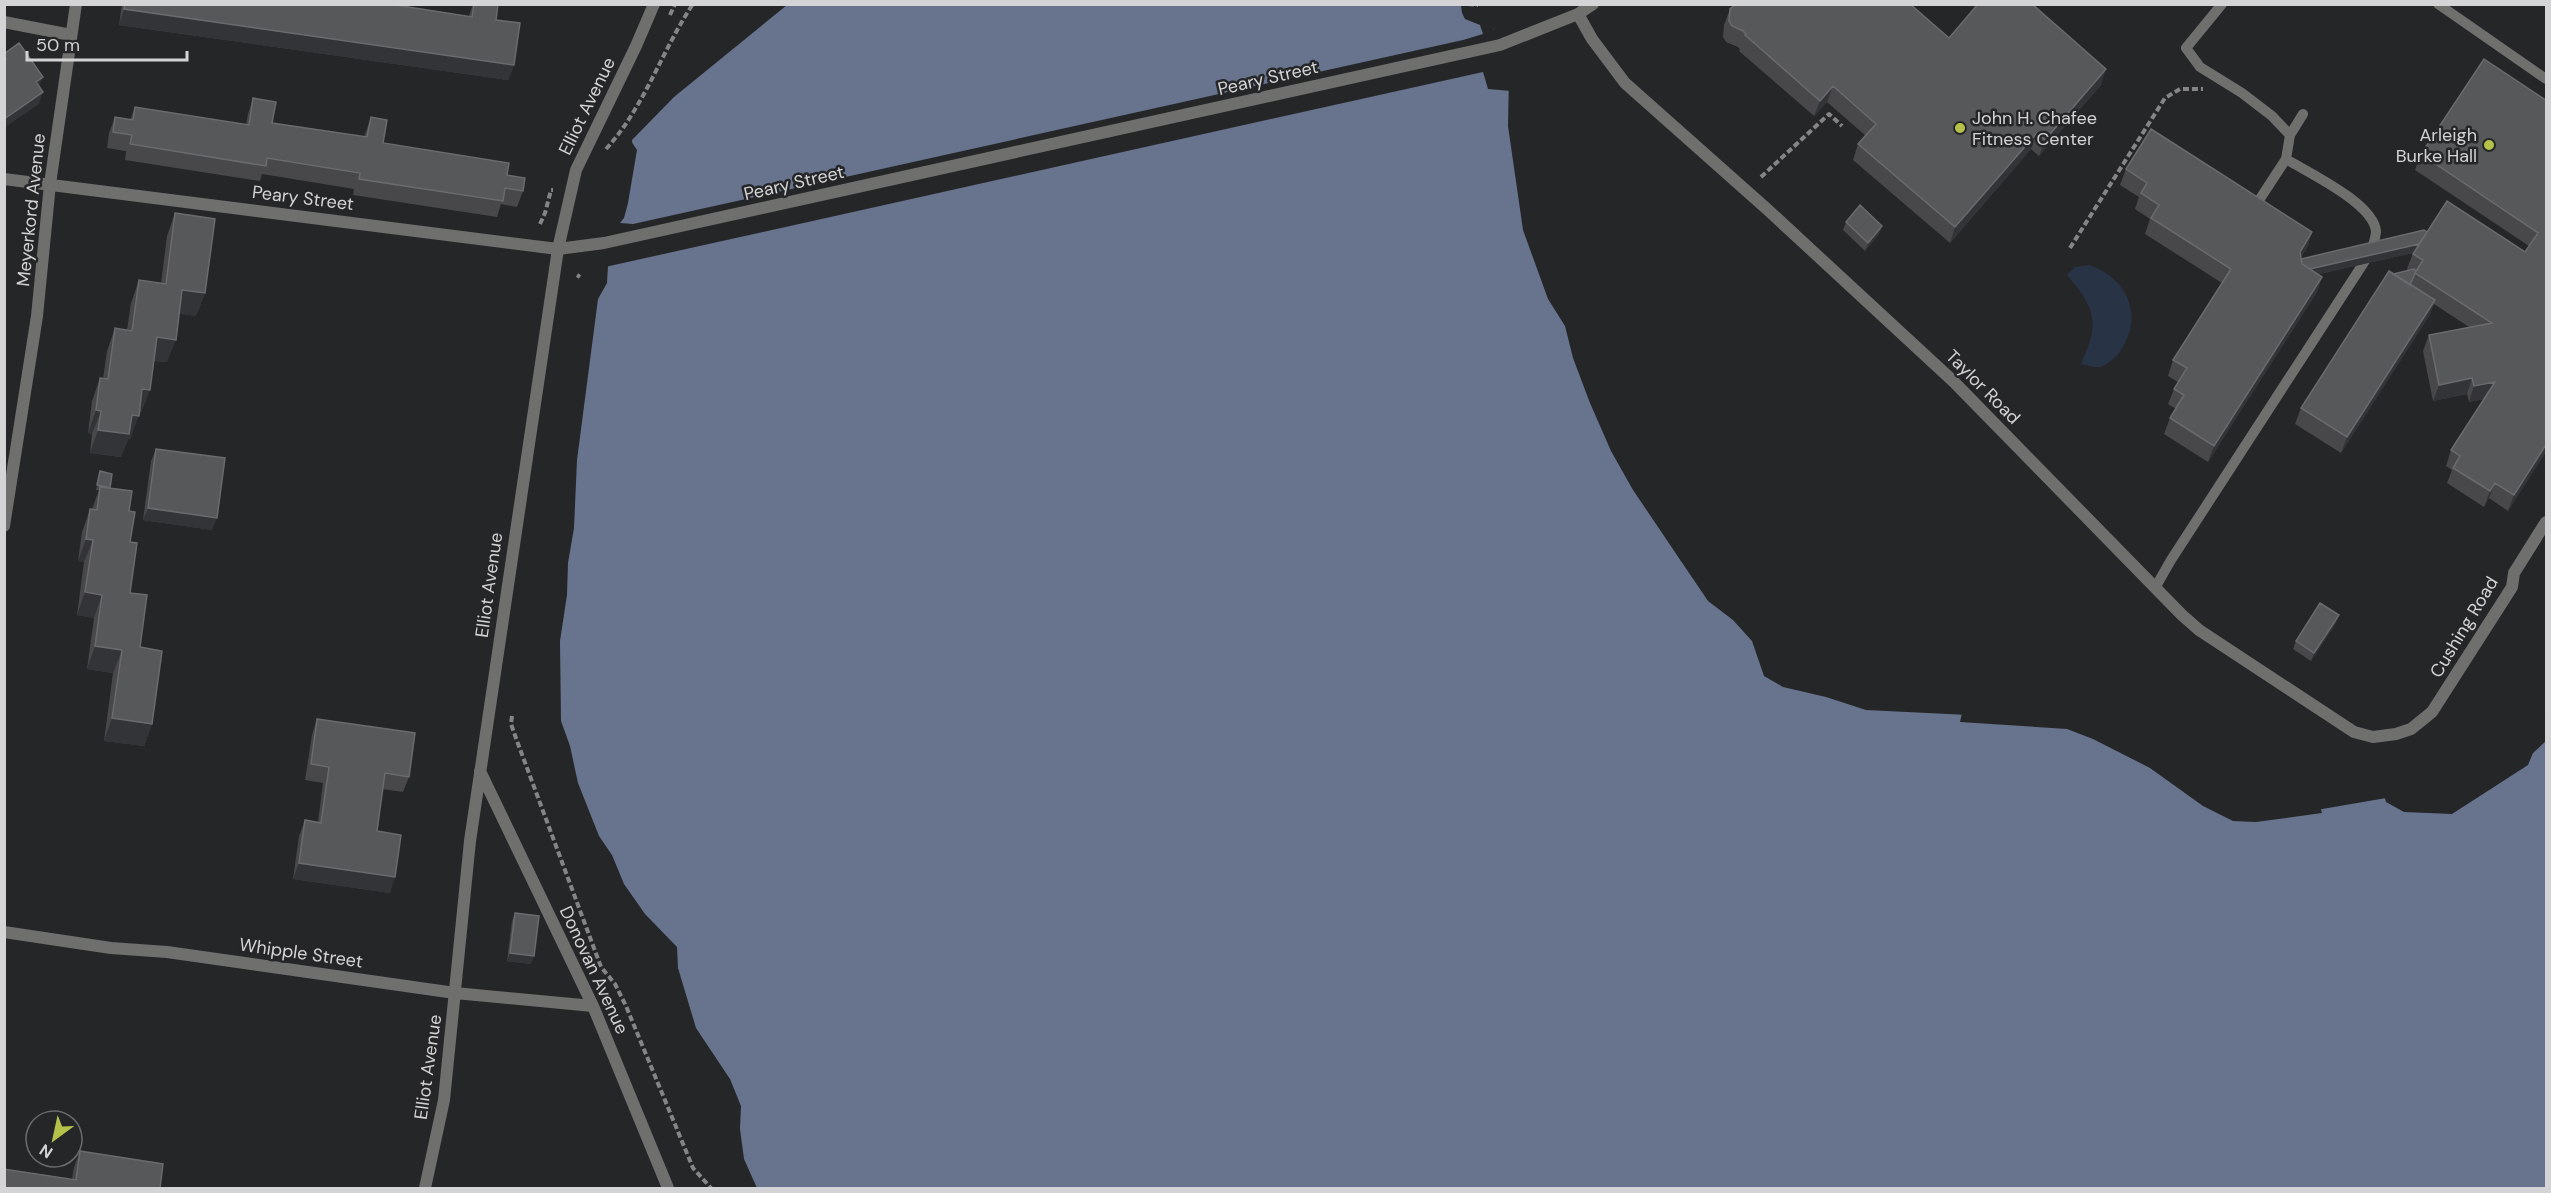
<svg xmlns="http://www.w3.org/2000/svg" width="2551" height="1193" font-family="'DM Sans',sans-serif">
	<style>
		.green { fill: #293346 }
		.water { fill: #68748e }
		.pier { fill: #252628 }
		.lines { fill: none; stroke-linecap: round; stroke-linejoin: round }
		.path { stroke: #858587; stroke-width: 4; stroke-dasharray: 6 3; stroke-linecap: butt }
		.lane { stroke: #6f6f6e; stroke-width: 10 }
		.street { stroke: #6f6f6e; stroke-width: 12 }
		.wall { fill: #48484b }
		.shaded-wall { fill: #333437 }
		.building { fill: #57585a; stroke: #6a6b6e; stroke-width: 1.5 }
		.poi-dot { fill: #b5c24a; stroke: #252628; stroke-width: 2 }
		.labels { text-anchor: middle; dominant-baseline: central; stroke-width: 5; stroke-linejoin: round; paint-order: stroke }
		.street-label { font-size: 18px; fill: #d4d4d6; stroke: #252628 }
		.poi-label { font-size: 18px; fill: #d4d4d6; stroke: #252628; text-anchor: start }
	</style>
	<rect width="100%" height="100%" fill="#252628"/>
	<path class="green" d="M2089,265C2126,277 2145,315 2121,350C2117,356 2108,365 2100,367C2095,368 2086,365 2081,364C2100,323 2096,309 2067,275L2075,267Z"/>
	<path class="water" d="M787,5H1468L1492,22L1500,69L1509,75L1508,126L1523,230L1548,299L1565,326L1573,358L1590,403L1611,451L1633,490L1708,601L1733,620L1752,641L1764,676L1783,687L1826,697L1866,710L2009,717L2070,725L2111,740L2233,819H2264L2392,797L2410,800L2448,796L2499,771L2516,757L2546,717V1188H757L744,1159L740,1129L741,1106L730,1079L696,1028L678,968L677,947L645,914L624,884L612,855L599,836L578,783L570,746L561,721L560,641L567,595L568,563L574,528L577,460L598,299L607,283L608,266L633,157L632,140L674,97Z"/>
	<path class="pier" d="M1473,4L1484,15L1494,20L1493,30H1496L1502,67L1511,74V91L1488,89L1483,72L605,267L613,221L630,156L629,138L637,150L628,203L624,218L620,223L633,224L1463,40L1483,34L1480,25L1465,19L1462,13L1461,5Z
		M1650,510L1666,533L1694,575L1681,561Z
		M1962,713L2009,714L2071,722L2112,737L2142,754L2204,800L2233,816H2263L2320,806L2322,813L2256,822L2233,821L2203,806L2150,768L2093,739L2067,729L1960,722Z
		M2546,714V741L2533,753L2528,765L2452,814L2404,812L2386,802L2384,795L2410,797L2442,787L2448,792L2487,766L2498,767L2514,755L2519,732Z"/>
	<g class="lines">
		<path class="path" d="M1468,4L1478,5
			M670,15L675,4
			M606,149C644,108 662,50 693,4
			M1761,177L1829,114L1842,126
			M540,224L545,213L551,190H553
			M2070,248L2165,98L2180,89H2203
			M577,275L580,277
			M512,716L511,724L517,741L601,967L615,984L626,1006L693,1168L711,1188"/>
		<path class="lane" d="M2222,4L2186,48L2200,67L2242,93L2272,116L2290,135
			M2438,4L2546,79
			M2254,208L2286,159L2290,135L2303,114
			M2155,588L2171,560L2372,250C2373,244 2376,237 2376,231C2373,203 2309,173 2286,159"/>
		<path class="street" d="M1578,14L1592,39L1625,83L1768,210L1953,381L2182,615L2199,630L2354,732L2373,737L2396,734L2411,729L2432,712L2512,587L2514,573L2546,522
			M4,22L71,35
			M4,179L558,249L604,243L1500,45L1578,14L1593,4
			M4,526L37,316L50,184L76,4
			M480,771L593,1006L668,1188
			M4,932L111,948L167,952L455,993L593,1006
			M425,1188L444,1100L470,841L558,249L576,170L636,46L654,4"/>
	</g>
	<path class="wall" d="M122,4H389L469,16L473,4H498L496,20L514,65L508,80L119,25Z
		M1730,9L1949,38L2101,85L2039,156L2031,149L1950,243L1853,160L1858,144L1866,136L1827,102L1814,116L1739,51L1740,49L1738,47L1726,42L1723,37L1724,25Z
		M253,98L272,123L364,137L371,117L383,143L507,175L523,191L517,207L501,204L497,217L353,195L354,189L262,174L260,181L125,160L126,151L107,148L109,133L115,117L130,120L135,107L246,125L248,114Z
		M2547,101V450L2508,511L2489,498L2484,507L2447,483L2452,470L2446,466L2451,450L2484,399L2469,402L2467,394L2433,401L2423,351L2429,335L2469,327L2434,304L2429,316L2341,453L2295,424L2301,408L2393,274L2408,271L2407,269L2413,253L2319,274L2322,277L2317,292L2208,462L2164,434L2170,418L2176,409L2168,404L2174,389L2178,382L2168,376L2173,360L2222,283L2145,234L2150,219L2135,209L2139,197L2120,185L2126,169L2312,232L2307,248L2301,257V259L2427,232L2525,252L2529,246L2415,170L2421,154Z
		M175,213L205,293L196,316L179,313L167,362L154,361L150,390L141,412H139L130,439H128L121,457L90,453L92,434L88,433L92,401L100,378L103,379L107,351L115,328L127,330L131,303L139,280L161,283L167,236Z
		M1846,222L1882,226L1879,234L1865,251L1843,230Z
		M156,449L212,530L143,520L151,461Z
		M100,471L110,488L129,511L130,542V593L152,724L144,746L104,741L113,673L87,669L94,618L77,615L84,562L78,561L82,532L90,509H92L99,490H96Z
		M2339,615L2336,623L2311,661L2293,649L2296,641Z
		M317,719L409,777L403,792L382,789L377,831L390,893L293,879L299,836L305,820L318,822L323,783L305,780L312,735Z
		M515,913L531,964L507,961L512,921Z
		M80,1151L160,1188L72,1179L74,1167Z"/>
	<path class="shaded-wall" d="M124,9L514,65L508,80L119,25Z
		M2106,69L2101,85L2039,156L2045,140Z
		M43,77L38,89L36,82Z
		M1833,86L1827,102L1814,116L1820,101Z
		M43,92L39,104L4,128V119Z
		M2037,133L2031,149L1950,243L1955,227Z
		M1882,226L1879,234L1865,251L1868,243Z
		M2312,232L2307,248L2297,262L2300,252Z
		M2428,233L2418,252L2296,279L2299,271Z
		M2322,277L2317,292L2208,462L2214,446Z
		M182,290L205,293L196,316L174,313Z
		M2435,300L2429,316L2341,453L2347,437Z
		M157,337L176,340L167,362L149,360Z
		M2472,378L2467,394L2433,401L2439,385Z
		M2495,382L2489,398L2469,402L2474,386Z
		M142,389L150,390L141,412L134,411Z
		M96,410L101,411L92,434L88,433Z
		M132,415L139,416L130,439H128L121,457L90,453L98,430Z
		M2547,443V450L2508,511L2514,495Z
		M2495,483L2489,498L2484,507L2490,491Z
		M148,508L217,518L212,530L143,520Z
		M86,539L93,540L84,562L78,561Z
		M85,592L102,595L94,618L77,615Z
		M2339,615L2336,623L2311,661L2314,653Z
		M95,646L122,650L113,673L87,669Z
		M112,718L152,724L144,746L104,741Z
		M299,863L395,877L390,893L293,879Z
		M510,953L534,956L531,964L507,961Z"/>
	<path class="building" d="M125,4H389L472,17L474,4H498L496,20L520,23L514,65L124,9Z
		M1736,4H1910L1949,38L1978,4H2032L2106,69L2045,140L2037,133L1955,227L1858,144L1876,124L1833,86L1820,101L1745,35L1746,34L1743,31L1732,26L1729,21L1730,9Z
		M19,43L43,77L36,82L43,92L4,119V60L6,59L4,57V54Z
		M2484,59L2547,101V443L2514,495L2495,483L2490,491L2453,468L2460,456L2451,450L2495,382L2474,386L2472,378L2439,385L2429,335L2492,323L2415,273L2423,260L2413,254L2447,201L2525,252L2538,233L2421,154Z
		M253,98L276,102L272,123L367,137L371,117L387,120L383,143L509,163L507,175L525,178L523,191L505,188L503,201L359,179L360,173L267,158L266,166L130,144L132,135L113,132L115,117L133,120L135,107L249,125Z
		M2151,129L2312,232L2300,252L2302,264L2322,277L2214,446L2170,418L2184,395L2174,389L2187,368L2173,360L2231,269L2151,218L2159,205L2141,193L2147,183L2126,169Z
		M1860,205L1882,226L1868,243L1846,222Z
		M175,213L215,219L205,293L182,290L176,340L157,337L150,390L142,389L139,416L132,415L129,434L98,430L101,411L96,410L100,378L108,379L115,328L132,331L139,280L166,284Z
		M2424,230L2427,232L2419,244L2310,269L2302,264L2301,259Z
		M2414,269L2416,271L2410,285L2393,274Z
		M2389,271L2435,300L2347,437L2301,408Z
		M156,449L225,458L217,518L148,508Z
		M100,471L112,474L110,488L97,485Z
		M100,487L132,491L129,511L135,512L130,542L137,543L130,593L147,595L140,647L162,651L152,724L112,718L122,650L95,646L102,595L85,592L93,540L86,539L90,509L97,510Z
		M2320,603L2339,615L2314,653L2296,641Z
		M317,719L415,733L409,777L385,773L377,831L401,835L395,877L299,863L305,820L321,823L329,767L311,764Z
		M515,913L539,916L534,956L510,953Z
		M80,1151L163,1164L160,1188H4V1169L76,1180Z"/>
	<g class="poi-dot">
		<circle cx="1960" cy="128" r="6"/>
		<circle cx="2489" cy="145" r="6"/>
	</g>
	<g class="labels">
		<g class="street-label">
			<text transform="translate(1268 78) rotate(-13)">Peary Street</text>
			<text transform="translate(587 106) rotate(-64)">Elliot Avenue</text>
			<text transform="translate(794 183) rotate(-13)">Peary Street</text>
			<text transform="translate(303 198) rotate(7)">Peary Street</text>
			<text transform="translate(31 210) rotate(-84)">Meyerkord Avenue</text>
			<text transform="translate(1983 387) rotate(45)">Taylor Road</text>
			<text transform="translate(489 585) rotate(-82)">Elliot Avenue</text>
			<text transform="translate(2464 627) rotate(-59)">Cushing Road</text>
			<text transform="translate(301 953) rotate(8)">Whipple Street</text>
			<text transform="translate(594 970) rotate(65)">Donovan Avenue</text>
			<text transform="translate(428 1067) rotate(-82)">Elliot Avenue</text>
		</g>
		<g class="poi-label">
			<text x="1972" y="118">John H. Chafee<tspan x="1972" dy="21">Fitness Center</tspan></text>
			<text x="2477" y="135" text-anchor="end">Arleigh<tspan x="2477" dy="21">Burke Hall</tspan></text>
		</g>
	</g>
	<rect width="2551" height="1193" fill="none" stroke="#d4d4d6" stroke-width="12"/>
	<g transform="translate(54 1139) rotate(213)"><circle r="28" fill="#252628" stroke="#6b6c6e" stroke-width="1.5"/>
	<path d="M0-4.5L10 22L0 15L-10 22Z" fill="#b5c24a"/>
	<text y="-9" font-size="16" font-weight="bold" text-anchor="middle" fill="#d4d4d6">N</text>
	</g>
	<path d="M27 51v9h160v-9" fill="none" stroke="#d4d4d6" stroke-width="3"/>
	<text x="36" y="51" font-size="18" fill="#d4d4d6" stroke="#252628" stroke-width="4.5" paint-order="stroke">50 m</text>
</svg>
